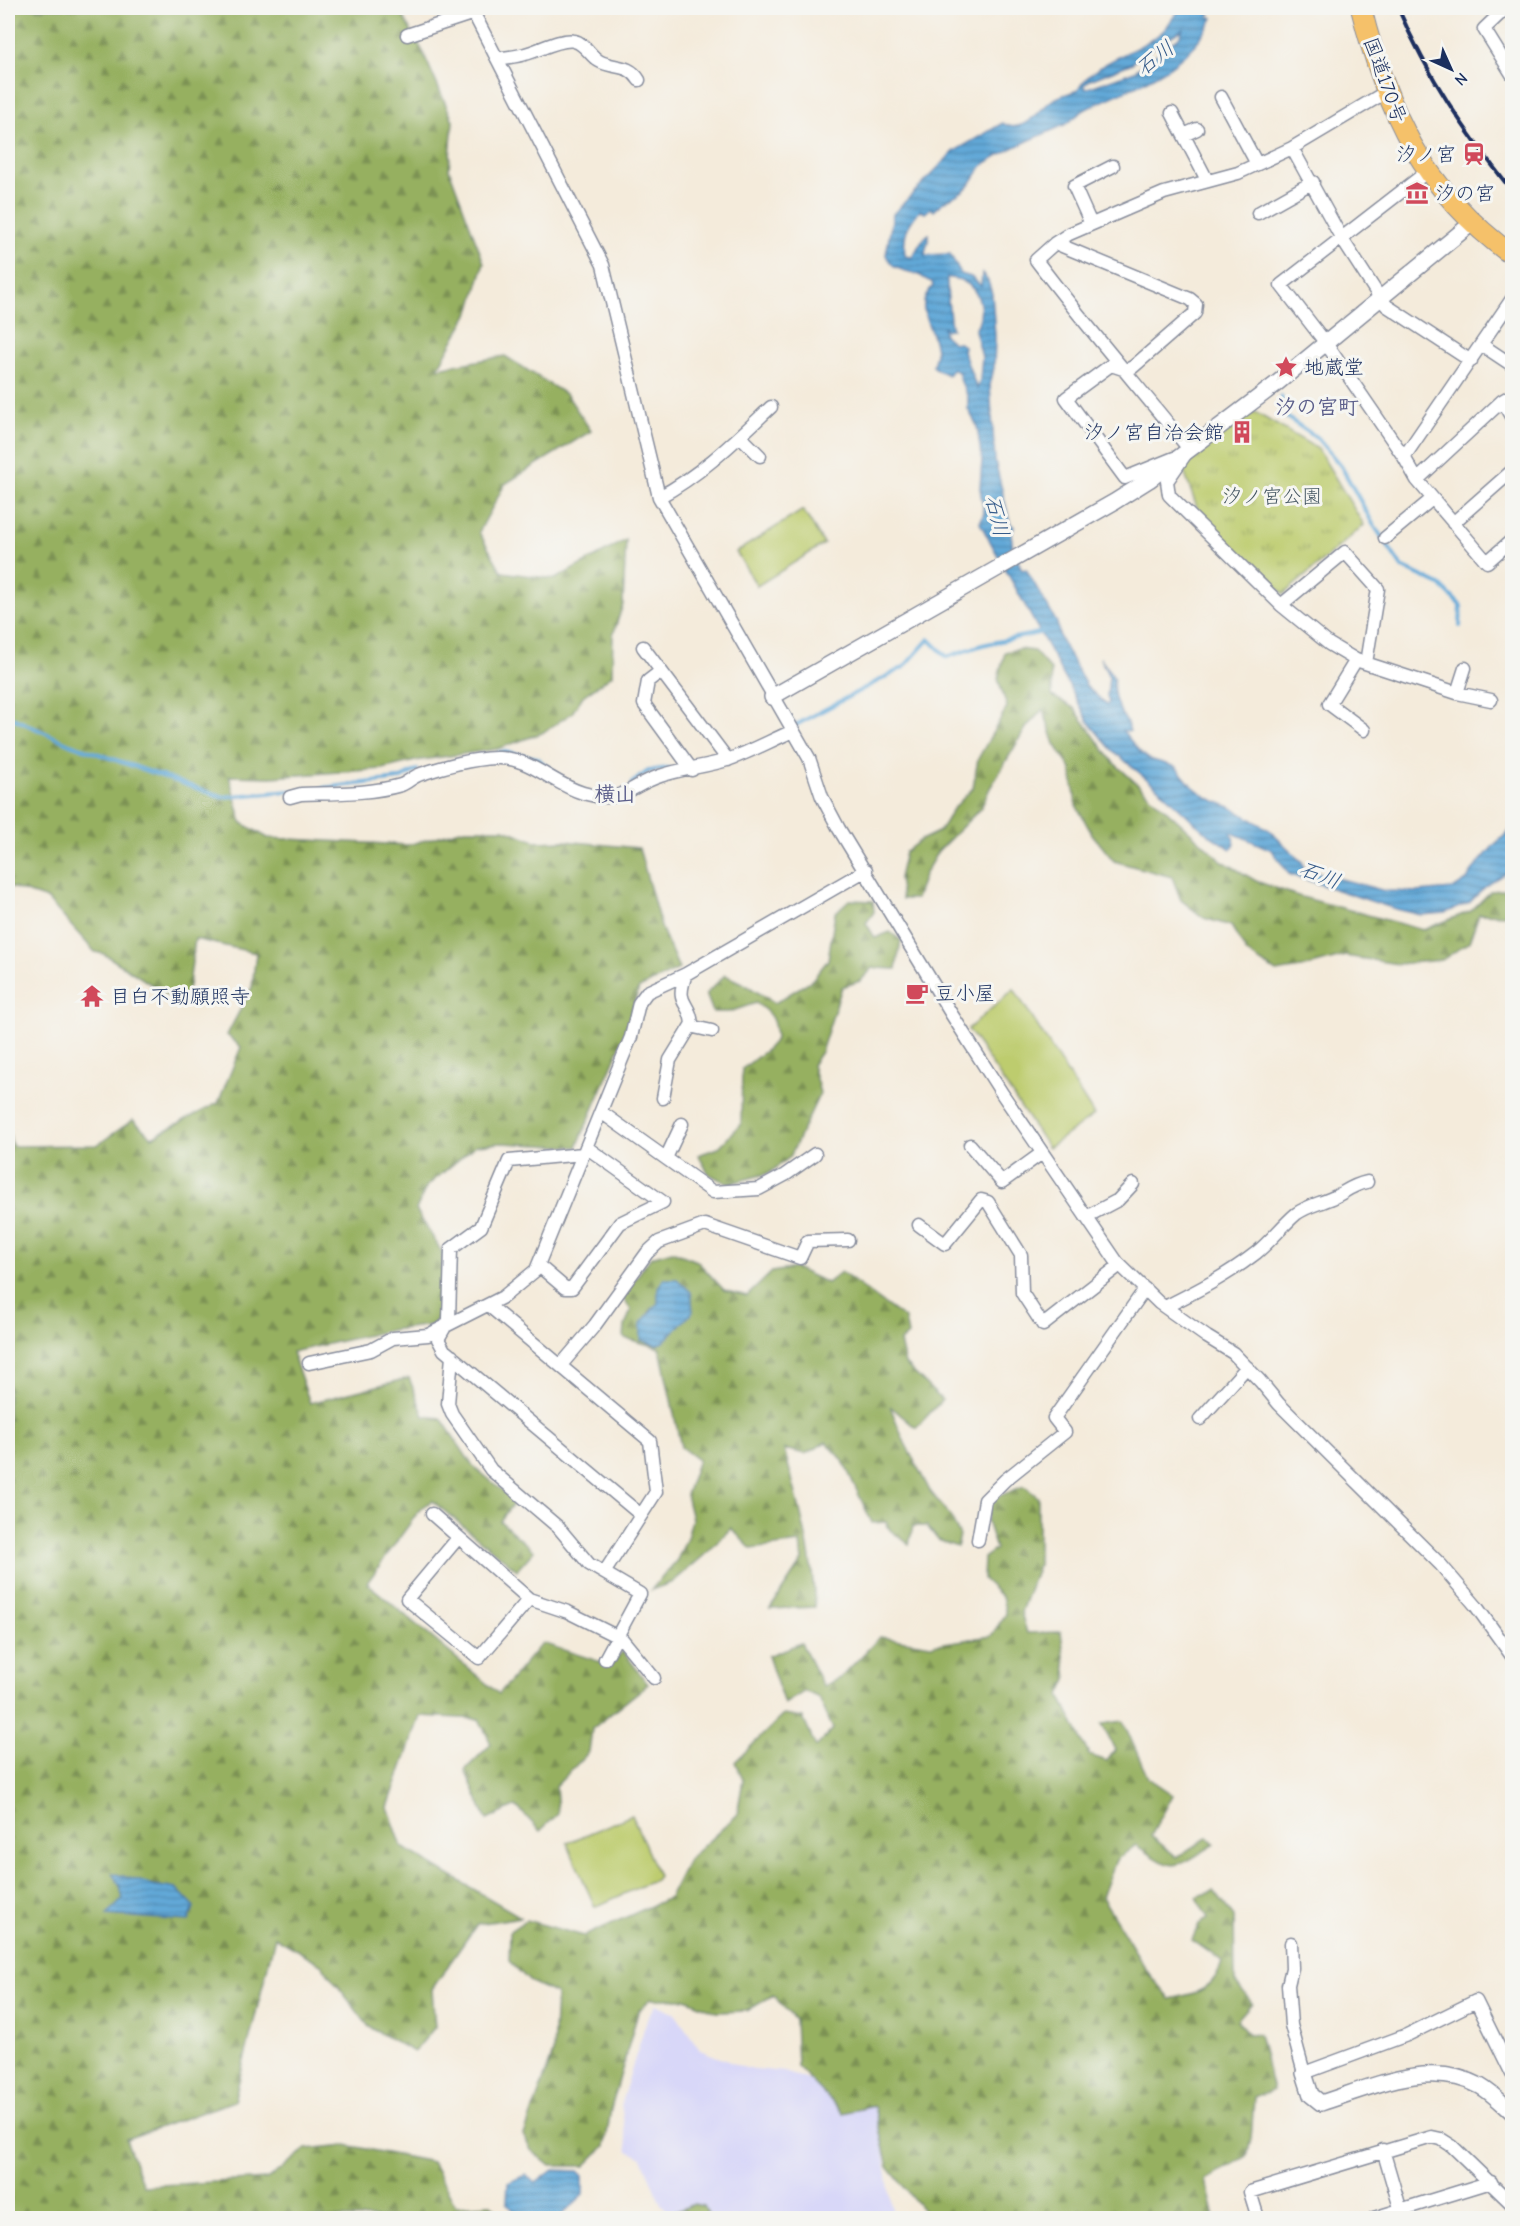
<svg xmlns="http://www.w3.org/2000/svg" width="1520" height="2226" font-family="'Comic Neue','Klee One',sans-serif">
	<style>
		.built { fill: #d8d7f8 }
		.forest { fill: url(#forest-firs); stroke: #587060; stroke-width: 1.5 }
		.park { fill: url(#park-tufts); stroke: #6c7e66; stroke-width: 1.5 }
		.pitch { fill: #bdcc6e; stroke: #6c7e66; stroke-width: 1.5 }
		.water { fill: url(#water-rules); stroke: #3e6c9b; stroke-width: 1.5; fill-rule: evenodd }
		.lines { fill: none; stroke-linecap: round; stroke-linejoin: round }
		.stream { stroke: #62a9d8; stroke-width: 4 }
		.minor-casing { stroke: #888d9c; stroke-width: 15 }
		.tertiary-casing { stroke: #888d9c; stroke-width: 18 }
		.trunk-casing { stroke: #888d9c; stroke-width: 22 }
		.minor { stroke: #fff; stroke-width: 12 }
		.tertiary { stroke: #fff; stroke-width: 15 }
		.trunk { stroke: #f5c16b; stroke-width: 20 }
		.rail { stroke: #1b2f5e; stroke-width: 4 }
		.labels { text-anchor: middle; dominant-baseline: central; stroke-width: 6; stroke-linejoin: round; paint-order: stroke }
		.street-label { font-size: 20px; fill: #1b2f5e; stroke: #f6f6f2 }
		.poi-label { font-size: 20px; fill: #1b2f5e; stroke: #f6f6f2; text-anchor: start }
		.park-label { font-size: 20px; fill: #445662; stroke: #f6f6f2 }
		.water-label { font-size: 21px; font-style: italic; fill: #345a89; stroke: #f6f6f2 }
		.neighbourhood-label { font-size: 21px; font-weight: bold; fill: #5c5f8b; stroke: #f6f6f2 }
	</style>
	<defs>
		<pattern id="forest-firs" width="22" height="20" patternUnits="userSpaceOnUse" patternTransform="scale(1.5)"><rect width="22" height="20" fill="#96b061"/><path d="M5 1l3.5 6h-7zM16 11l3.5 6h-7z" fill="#7a9053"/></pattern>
		<pattern id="park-tufts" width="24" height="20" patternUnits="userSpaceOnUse" patternTransform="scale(1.5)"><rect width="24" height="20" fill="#bdcc6e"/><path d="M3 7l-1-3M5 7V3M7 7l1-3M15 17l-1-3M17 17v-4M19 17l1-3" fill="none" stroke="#99a65e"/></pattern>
		<pattern id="water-rules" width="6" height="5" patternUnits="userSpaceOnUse" patternTransform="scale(1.5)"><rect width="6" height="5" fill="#62a9d8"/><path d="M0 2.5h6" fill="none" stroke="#508ab2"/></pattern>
	</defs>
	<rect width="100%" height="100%" fill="#f6f6f2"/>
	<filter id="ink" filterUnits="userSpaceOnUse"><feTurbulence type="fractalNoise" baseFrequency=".0167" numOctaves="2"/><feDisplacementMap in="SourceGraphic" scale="12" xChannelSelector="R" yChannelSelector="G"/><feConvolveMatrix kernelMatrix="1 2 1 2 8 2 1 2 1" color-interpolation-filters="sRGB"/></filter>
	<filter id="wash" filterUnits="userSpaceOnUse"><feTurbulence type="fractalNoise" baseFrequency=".008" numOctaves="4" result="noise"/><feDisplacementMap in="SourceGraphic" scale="24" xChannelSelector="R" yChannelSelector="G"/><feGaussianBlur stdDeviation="1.35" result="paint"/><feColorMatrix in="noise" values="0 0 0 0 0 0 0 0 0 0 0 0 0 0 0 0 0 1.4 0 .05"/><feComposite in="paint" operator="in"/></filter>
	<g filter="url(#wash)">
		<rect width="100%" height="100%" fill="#f4ebdb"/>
		<path class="built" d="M656,2004L674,2012L700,2050L745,2068L784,2072L876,2101L893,2218H675L661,2204L642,2158L628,2151L621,2103L647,2019Z"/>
		<path class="forest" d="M8,8H398L422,50L453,121L449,169L484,263L471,309L438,368L505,356L567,395L591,431L505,484L479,532L502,572L555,579L626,540L623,604L613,635L612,675L583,696L572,713L542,733L497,749L415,761L382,769L271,777L229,776L242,823L268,838L408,845L464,829H504L538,842L564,841L639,848L661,927L679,969L639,988L624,1037L577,1147L502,1143L476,1145L426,1187L416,1210L442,1252L444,1309L433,1325L391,1330L292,1352L310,1403L409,1378L424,1416L441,1418L472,1465L515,1501L500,1521L534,1551L517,1570L432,1501L421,1508L367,1583L499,1694L542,1643L610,1665L623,1651L648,1684L592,1729L589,1752L556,1786L558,1814L540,1831L516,1806L487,1820L465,1770L491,1744L479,1719L420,1716L388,1807L402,1847L521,1917L477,1924L432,1989L435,2027L414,2052L369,2027L321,1964L275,1937L234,2101L126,2139L143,2186L268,2179L306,2149L346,2145L432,2162L456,2206L491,2204L504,2218H8V1126L12,1146L97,1145L133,1120L152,1137L218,1103L241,1047L227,1035L252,987L256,953L195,939L189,985L183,1005L104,954L95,952L47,899L8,886Z
			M1019,649L1034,651L1051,670L1052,696L1074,708L1113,762L1221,860L1256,881L1298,896L1423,930L1471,911L1491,891L1512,889V915L1479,914L1469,942L1442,960L1398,964L1345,956L1301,968L1276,972L1247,953L1231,926L1204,918L1181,900L1172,877L1114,861L1092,834L1076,805L1071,769L1055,744L1043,709L1026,728L990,788L981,808L938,851L924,875L916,899H902L899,878L905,852L921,840L940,831L953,809L973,788L978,759L1007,707L998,679L1005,652Z
			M849,900L873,901L874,912L866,923L875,938L890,932L901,940L896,969L873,968L860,981L842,987L821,1052L812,1065L820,1093L790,1157L769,1173L728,1184L709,1174L698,1155L718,1148L741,1124L742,1069L766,1050L776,1039C775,1020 772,1014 756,1003L729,1012H713L706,994L725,975L746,985L775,1003L812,980L828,960L835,913Z
			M672,1251L697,1261L724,1290L747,1296L772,1272L795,1268L827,1283L841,1272L905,1319L908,1335L900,1342L905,1364L942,1400L916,1428L890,1406L905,1443L930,1491L950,1516L960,1536L957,1547L938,1540L927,1526H913L909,1544L890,1530L886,1522L872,1523L842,1459L826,1442L805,1454L784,1449C798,1501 813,1552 815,1607L770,1609L802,1561L800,1543L751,1549L731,1528L709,1551L673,1582L651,1590L677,1560L687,1538L692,1519L686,1495L698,1460L681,1447L660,1348L624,1338L625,1326L631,1310L622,1297L651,1257Z
			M1024,1486L1038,1497V1565L1021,1612L1027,1633L1061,1632L1067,1679L1060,1695L1089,1755L1107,1761L1115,1750L1102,1724L1123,1721L1148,1778L1173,1795L1151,1836L1177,1857L1208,1837L1215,1844C1175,1869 1176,1874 1136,1845L1116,1860L1102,1897L1149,1974L1170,1999C1196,1994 1215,1990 1222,1961L1192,1940L1199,1924L1208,1919L1196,1897L1214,1891L1234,1917L1235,1982L1252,2003L1237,2020L1249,2035L1259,2034L1273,2090L1254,2098L1251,2139L1247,2156L1206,2180L1215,2218H929L888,2167L874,2106L843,2113L797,2066L795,2020L773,1995L747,2011L717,2012L686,1999H650L638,2012L611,2109L605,2146L585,2166H550L531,2150L524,2135L553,2053L556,1994L529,1981L509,1961L510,1931L526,1920L584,1936L669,1898L689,1859L737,1815L743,1780L735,1762L783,1715L803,1718L816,1747L833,1729L819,1698L805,1691L784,1704L768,1656L801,1643L823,1686L840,1678L880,1637L931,1645L991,1636L1006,1614L1002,1597L983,1579L984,1558L996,1549L987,1521L991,1499Z
			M693,2204L704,2206L710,2218H675V2212Z"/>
		<path class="park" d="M1253,411L1318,449L1364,525L1284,594L1200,516L1182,466Z"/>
		<path class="pitch" d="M803,510L824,544L757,586L736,552Z
			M1014,989L1094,1115L1048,1148L968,1029Z
			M632,1815L658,1876L655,1880L595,1907L567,1843Z"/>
		<path class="water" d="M1184,8H1213L1208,16L1213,18C1185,72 1136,84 1086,109C1078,113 1072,121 1064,125C1038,137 1010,147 986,163C976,170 973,185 963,191C950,200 945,198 934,211L931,208L925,213L920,210C906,227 903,234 905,256L912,257C918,250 920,239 929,234C930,241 925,246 925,255L950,254L961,274L971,277L981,286L982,273L988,281L992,294L995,336L994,368L990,385L995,461L1010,523L1014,527C1007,541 1017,557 1022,570L1026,569L1057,623L1060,638L1087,687L1107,705L1109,703L1107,696L1109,677L1100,658L1114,678C1111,704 1122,709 1130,731L1122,730L1139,751L1149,759L1176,767L1191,785L1208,798L1232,808L1268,829L1302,862L1304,869L1385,891L1418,892L1453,889L1467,880L1472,871L1495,844L1512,829V869L1485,887L1469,903L1445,913L1421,915L1392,908L1289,874L1272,850L1231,832L1235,844L1231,849L1206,833L1159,789L1112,750L1090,724L980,523L984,513L980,488L982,461L977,426L968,409V397L959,377L960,374L953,368L948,375L938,370L933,366C934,361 936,356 936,352C935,327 911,308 933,286L932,282C926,281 924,277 919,275C903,268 895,273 886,255L893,214L953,152L1003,123C1021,136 1039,111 1051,101C1058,96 1070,93 1078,90C1093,61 1139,52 1162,32C1171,24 1173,13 1184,8ZM1183,29L1179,37L1135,71L1085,89V84L1090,80L1132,63L1144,53ZM947,277C951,278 957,279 961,280C982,290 985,313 975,330L982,357L980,380L977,389L963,351L964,346L958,342L953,343L944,335L943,325L946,331L948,329H952C950,326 946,282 947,277Z
			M664,1279H677L691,1292L693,1312L663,1342L656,1345L641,1340V1323L658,1303V1287Z
			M112,1873L153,1885L177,1889L194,1907L189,1921L107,1915L123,1899L120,1886Z
			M553,2170L578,2171L583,2176V2195L558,2218H520L507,2203L508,2183L525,2175L536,2183Z"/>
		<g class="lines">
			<path class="stream" d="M1281,396L1285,416L1317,438L1341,466L1373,524L1402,567L1440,585L1461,606L1460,626
				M8,716L70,744L222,797L291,791
				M794,726L904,667L929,639L947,657L982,645L1043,632
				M498,753L504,752L537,758L558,776
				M632,783L648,771L668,768
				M323,788L399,779L417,770"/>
		</g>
	</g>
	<g filter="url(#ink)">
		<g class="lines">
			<g class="minor-casing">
				<path id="minor" d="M471,8L603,265L659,497L809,758L822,797L839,829L952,1015L1003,1095L1117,1262L1159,1303L1207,1337L1233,1353L1260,1381L1279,1404L1441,1565L1476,1606L1512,1656
					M1506,8L1484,29L1512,74
					M407,35L474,13
					M497,59C506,57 516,57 525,54C538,51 561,38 574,41C585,43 590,56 599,61C613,69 629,63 639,80
					M1386,92L1292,148L1238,173L1164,193L1069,234L1055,243L1036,260C1085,325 1138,386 1189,449L1167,481L1169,495L1281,605L1329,644L1356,660L1457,693L1491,700
					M1221,97L1257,164
					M1172,113L1207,180
					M1184,135L1197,129
					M1292,148L1342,239L1380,298L1387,306L1471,361
					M1428,171L1281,285L1325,342L1404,457L1417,480L1487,562L1512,540
					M1258,213L1313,182
					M1091,224L1074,186L1113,166
					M1055,243L1190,299L1196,304L1195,313L1133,367L1126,370L1111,365L1066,398L1125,478L1174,458
					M1482,345L1512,365
					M1502,401L1512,418
					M740,436L760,456
					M1404,457L1512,299
					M1417,480L1502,401L1512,395
					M659,497C701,475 737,439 771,407
					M1453,523L1512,471
					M1385,538L1432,499
					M1281,605L1345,552L1378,589L1366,663
					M643,647L728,760
					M1356,660L1329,704L1364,730
					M661,671L648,681L644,704L692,770
					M1457,693L1465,668
					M290,797L301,794C334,793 370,794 401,785C408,782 414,776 421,774C446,766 470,759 496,758C529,756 552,784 583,793C625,805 626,787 660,776C683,768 707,767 730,759C752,751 772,740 793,731
					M692,1024L694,1027L712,1031
					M663,1098L670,1060L692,1024C690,999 674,1007 686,974
					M601,1112L713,1192L759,1189L785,1175L815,1154
					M970,1145L1002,1182L1042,1153
					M583,1154L509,1161L481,1227L451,1249L449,1320L438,1339L444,1350L641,1515
					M666,1158L682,1124
					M1086,1217L1118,1200L1133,1184
					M919,1225L945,1244L981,1200L988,1202L1021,1255L1022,1293L1043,1325L1120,1265
					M538,1265L565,1288H572L620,1223L663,1202L586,1147
					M488,1305L650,1441L656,1492L604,1573
					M1165,1307C1197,1291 1228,1275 1256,1253C1271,1241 1282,1226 1296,1214C1307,1206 1318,1204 1330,1199C1345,1193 1349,1186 1367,1182
					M452,1356L448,1404L452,1414L491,1470L558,1527L589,1564L640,1594L605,1659
					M309,1363L371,1350L393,1338L428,1335L503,1297L536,1270L631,1037L639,1003L647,992L686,974L866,870
					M561,1365L595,1325L647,1253L659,1242L705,1225L800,1258L808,1241L848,1240
					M1200,1419L1247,1367
					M432,1514L529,1599L568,1612L622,1639L654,1678
					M458,1538L407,1599L479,1658L529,1599
					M978,1540L985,1500L1005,1480L1065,1432L1054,1418L1145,1289
					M1291,1943L1292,1968L1288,1985L1291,2025L1304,2073L1407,2035L1476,2001L1512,2074
					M1383,2150L1403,2218
					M1258,2218L1250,2192L1432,2137L1441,2139L1452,2146L1512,2204
					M1374,2218L1491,2182"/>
			</g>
			<g class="tertiary-casing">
				<path id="tertiary" d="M772,697L1114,502L1149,480L1276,384L1472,223
					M1304,2073L1311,2095L1321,2103C1372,2087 1429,2059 1480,2086C1492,2093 1502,2103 1512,2112"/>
			</g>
			<g class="trunk-casing">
				<path id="trunk" d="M1361,8C1387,112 1423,190 1512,255"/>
			</g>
			<use href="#minor" class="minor"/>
			<use href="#tertiary" class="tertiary"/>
			<use href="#trunk" class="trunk"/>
			<path class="rail" d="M1398,8C1429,79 1464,130 1512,191"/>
		</g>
	</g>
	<defs>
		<g id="station-bare" transform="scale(1.8)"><path d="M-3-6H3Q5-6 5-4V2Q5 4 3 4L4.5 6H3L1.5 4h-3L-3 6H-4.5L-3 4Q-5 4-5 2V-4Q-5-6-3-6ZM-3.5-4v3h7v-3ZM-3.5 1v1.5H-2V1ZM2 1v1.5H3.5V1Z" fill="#d1495b" stroke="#f6f6f2" stroke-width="2.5" paint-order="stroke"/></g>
		<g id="museum-bare" transform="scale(1.8)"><path d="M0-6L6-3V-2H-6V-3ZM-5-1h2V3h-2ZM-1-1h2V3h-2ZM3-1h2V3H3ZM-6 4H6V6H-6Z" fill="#d1495b" stroke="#f6f6f2" stroke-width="2.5" paint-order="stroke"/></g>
		<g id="sight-bare" transform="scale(1.8)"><path d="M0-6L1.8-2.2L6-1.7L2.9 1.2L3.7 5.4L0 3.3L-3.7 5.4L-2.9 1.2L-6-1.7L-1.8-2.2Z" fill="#d1495b" stroke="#f6f6f2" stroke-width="2.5" paint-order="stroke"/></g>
		<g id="building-bare" transform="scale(1.8)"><path d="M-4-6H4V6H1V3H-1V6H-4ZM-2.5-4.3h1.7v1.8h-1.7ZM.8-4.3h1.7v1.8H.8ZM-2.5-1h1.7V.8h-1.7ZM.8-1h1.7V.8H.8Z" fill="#d1495b" stroke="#f6f6f2" stroke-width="2.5" paint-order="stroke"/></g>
		<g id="cafe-bare" transform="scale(1.8)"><path d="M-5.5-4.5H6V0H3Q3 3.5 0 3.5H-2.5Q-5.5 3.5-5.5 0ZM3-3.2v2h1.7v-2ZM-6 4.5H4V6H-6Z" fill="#d1495b" stroke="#f6f6f2" stroke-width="2.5" paint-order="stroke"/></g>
		<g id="temple-bare" transform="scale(1.8)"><path d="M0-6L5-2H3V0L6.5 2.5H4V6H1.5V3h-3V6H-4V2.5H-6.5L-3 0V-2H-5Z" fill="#d1495b" stroke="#f6f6f2" stroke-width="2.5" paint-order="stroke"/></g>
	</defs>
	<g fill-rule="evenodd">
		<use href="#station-bare" x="1474" y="154"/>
		<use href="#museum-bare" x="1417" y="193"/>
		<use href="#sight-bare" x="1286" y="367"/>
		<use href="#building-bare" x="1242" y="432"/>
		<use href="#cafe-bare" x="917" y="993"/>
		<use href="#temple-bare" x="92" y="996"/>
	</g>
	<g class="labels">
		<g class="street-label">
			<text transform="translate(1385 80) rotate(70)">国道170号</text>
		</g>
		<g class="poi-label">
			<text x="1456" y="154" text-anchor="end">汐ノ宮</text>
			<text x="1435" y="193">汐の宮</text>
			<text x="1304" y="367">地蔵堂</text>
			<text x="1224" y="432" text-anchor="end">汐ノ宮自治会館</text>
			<text x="935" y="993">豆小屋</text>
			<text x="110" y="996">目白不動願照寺</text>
		</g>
		<g class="park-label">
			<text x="1272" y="496">汐ノ宮公園</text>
		</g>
		<g class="water-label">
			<text transform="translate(1155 58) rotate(-38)">石川</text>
			<text transform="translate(997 516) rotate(76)">石川</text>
			<text transform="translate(1320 875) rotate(21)">石川</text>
		</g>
		<g class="neighbourhood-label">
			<text x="1317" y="407">汐の宮町</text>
			<text x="615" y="794">横山</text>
		</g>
	</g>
	<rect width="1520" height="2226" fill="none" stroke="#f6f6f2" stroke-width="30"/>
	<g transform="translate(1451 69) rotate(135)" stroke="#f6f6f2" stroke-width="4.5" paint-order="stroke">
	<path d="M0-4.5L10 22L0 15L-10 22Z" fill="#1b2f5e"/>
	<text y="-9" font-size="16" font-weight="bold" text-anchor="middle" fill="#1b2f5e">N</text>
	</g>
</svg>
